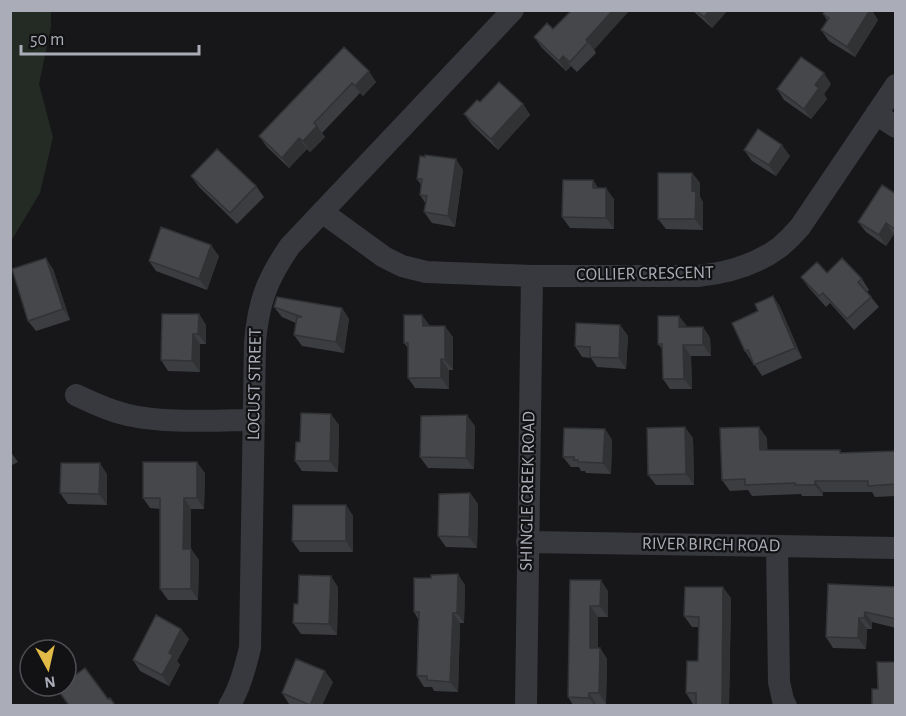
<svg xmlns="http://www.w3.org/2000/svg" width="906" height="716" font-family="'Alegreya Sans',sans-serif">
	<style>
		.green { fill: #242b25 }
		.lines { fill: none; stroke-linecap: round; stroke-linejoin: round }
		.street { stroke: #38393e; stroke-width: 22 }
		.wall { fill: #3c3d40 }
		.shaded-wall { fill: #313234 }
		.building { fill: #46474b; stroke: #313234; stroke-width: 1.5 }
		.labels { text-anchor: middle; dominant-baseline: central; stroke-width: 4.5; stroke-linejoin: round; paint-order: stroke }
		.street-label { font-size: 18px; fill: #aaadb7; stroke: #121214 }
	</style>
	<rect width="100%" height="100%" fill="#171719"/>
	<path class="green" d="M11,10L51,11V27L39,84L53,137L40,193L11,241Z"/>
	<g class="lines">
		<path class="street" d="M876,114L896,127
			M322,212L384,257L402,266L426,272L532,276H698C727,273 756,265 780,247C787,241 794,234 800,227L896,85
			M76,395C93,403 110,411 128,415C167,424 214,420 254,420
			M527,542L896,548
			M777,547L779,682L783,700L786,706
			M229,706C240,688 245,668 250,648L255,343C258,303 267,279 290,246L513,10
			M526,706L532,276"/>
	</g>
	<path class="wall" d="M572,10L596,53L577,72L571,66L566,71L542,48L534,37L553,29Z
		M692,10H728L712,28Z
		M823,14L878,20L855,57L829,41L821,30L827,20Z
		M344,47L376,82L363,96L360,93L322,133L325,137L310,152L307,149L289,168L267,147L259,136Z
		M831,84L824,94L827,99L811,119L784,100L777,89Z
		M480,102L523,104L530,115L498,150L472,125L464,114Z
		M744,150L790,156L776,176L752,161Z
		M463,170L455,227L432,223L424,212L426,204L420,195L421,185L417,179Z
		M692,173L700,183V197L703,202V230L666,229L658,219Z
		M191,176L256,186L264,197L237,224L199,187Z
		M593,180L598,188L614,199V229L570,228L562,217Z
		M896,194V235L894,234L886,246L866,232L858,222Z
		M219,256L207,290L156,271L149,261Z
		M53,269L70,320L36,331L28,321Z
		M827,273L862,279L869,290L867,292L879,307L854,330L830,303L826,307L809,288L801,277Z
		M773,296L780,307L802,358L762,376L753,362H752L745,351L758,311Z
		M274,307L342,308L349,319L344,353L302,346L294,335L296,323L282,317Z
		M199,314L206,325V344H200V372L168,371L161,360Z
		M620,325L628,336L626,369L597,367L591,358L582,357L575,346Z
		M430,326L453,337V370H449V389L415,388L408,378V348L404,343Z
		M687,327H703L710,338L711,356H691L692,389H670L663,379V350L658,344Z
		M339,425L338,472L302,471L295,461L300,442Z
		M475,426L474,469L428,468L420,457Z
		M605,429L612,440L611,474L586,473L585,471H581L579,467H571L563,457Z
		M693,438L694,485H656L648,475Z
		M767,438V450L843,453L896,451V496L875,497L872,492H823V496H802L801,494L752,496L748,490L730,491L722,480Z
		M10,451L18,462L10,466Z
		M205,473L204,509H191V549L199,560L198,600H168L160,589V509L150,508L143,498Z
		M107,474V505L68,504L60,493Z
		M470,493L478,504L477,548L446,547L438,536Z
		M346,505L353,516V552H300L292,541Z
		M570,580L608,591V617H598V648H600L607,659L606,704H596V705H573L568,697Z
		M465,585L464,623H460L458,692L434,691L432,687H424L417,676L418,619L414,612Z
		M338,587L337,635L301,634L293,623L298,604Z
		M896,587V628L872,622V629H867L866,649L833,648L826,637Z
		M731,598L729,705H696V704H693L686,693L698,661V627H692L684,616Z
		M181,629L189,639L177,661L180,665L169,686L140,671L133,660Z
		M333,682L322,705H293L289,704L282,693Z"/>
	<path class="shaded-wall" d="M613,10H630L594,50L586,40Z
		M710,10H728L712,28L704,17Z
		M870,10H872L878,20L855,57L847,47Z
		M563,56L571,66L566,71L559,61Z
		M369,71L376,82L363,96L355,86Z
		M824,73L831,84L824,94L827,99L811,119L804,109L815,85Z
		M523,104L530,115L498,150L491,139Z
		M317,126L325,137L310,152L303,141Z
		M299,138L307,149L289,168L282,158Z
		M782,145L790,156L776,176L769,165Z
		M456,159L463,170L455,227L448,216Z
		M692,173L700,183V197L703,202V230L695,219L692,191Z
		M593,180L600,191L593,188Z
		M606,188L614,199V229L606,218Z
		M886,223L894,234L886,246L879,235Z
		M211,245L219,256L207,290L199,279Z
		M46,258L53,269L70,320L63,309Z
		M773,296L780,307L802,358L795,348Z
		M342,308L349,319L344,353L336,342Z
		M199,314L206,325V344L198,334Z
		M422,315L430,326H423Z
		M679,316L687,326L679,327Z
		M620,325L628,336L626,369L619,358Z
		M445,326L453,337V370L445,360Z
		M703,327L710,338L711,356L703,345Z
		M193,334L200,344V372L192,361Z
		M683,345L691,356L692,389L684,379Z
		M441,359L449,370V389L441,378Z
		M331,414L339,425L338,472L330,461Z
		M467,415L475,426L474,469L466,458Z
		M685,427L693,438L694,485L686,474Z
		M759,427L767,438L768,461L760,450Z
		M605,429L612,440L611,474L603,463Z
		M197,462L205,473L204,509L197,498Z
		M100,463L107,474V505L99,494Z
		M815,481L823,492V496L815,485Z
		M470,493L478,504L477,548L469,537Z
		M184,498L191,509V560L183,549Z
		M346,505L353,516V552L346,541Z
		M191,549L199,560L198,600L191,589Z
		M458,574L465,585L464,623L457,613Z
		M331,576L338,587L337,635L329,624Z
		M601,580L608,591V617L600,606Z
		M723,587L731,598L729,705H722Z
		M590,606L598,617V659L590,648Z
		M865,612L872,622V629L864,618Z
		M453,613L460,623L458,692L450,682Z
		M859,618L867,629L866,649L858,638Z
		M181,629L189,639L177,661L180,665L169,686L162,675L169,653Z
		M600,648L607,659L606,704L599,693Z
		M325,671L333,682L322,705H310Z
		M589,693L596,704V705H594L589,698Z"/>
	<path class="building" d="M572,10H613L586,40L588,42L570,62L563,56L559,61L534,37L547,23L553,29Z
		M696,10H710L704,17Z
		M825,10H870L847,47L821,30L829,18L823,14Z
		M344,47L369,71L355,86L352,83L314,123L317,126L303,141L299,138L282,158L259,136Z
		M801,57L824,73L815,85L819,88L804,109L777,89Z
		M499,82L523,104L491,139L464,114L477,100L480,102Z
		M758,129L782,145L769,165L744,150Z
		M217,149L256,186L230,213L191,176Z
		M425,155L456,159L448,216L424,212L427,196L420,195L422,179H417L420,156L425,157Z
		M658,173H692V191L696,192L695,219H658Z
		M563,180H593V188H606V218L562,217Z
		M882,185L896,194V227L895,229L886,223L879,235L858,222Z
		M161,227L211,245L199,279L149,261Z
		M46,258L63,309L28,321L12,269Z
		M842,258L862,279L858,282L871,297L847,319L823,293L819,296L801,277L817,262L827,273Z
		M773,296L795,348L754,365L748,350L745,351L732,323L758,311L755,304Z
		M277,297L342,308L336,342L294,335L297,317H302L274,307Z
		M162,314H199L198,334H193L192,361L161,360Z
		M404,315H422L423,326H445V360L441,359V378H408V343H404Z
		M658,316H679V327H703V345H683L684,379H663L662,344H658Z
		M576,323L620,325L619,358L590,357V347L575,346Z
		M301,413L331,414L330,461H295L296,442H300Z
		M467,415L466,458L420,457L421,416Z
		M685,427L686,474L648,475L647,428Z
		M759,427L760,450H840V453L896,451V484L868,486V481H815V485H795V483L745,485V479L722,480L720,428Z
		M564,428L605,429L603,463L578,462V460H574V457H563Z
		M143,462H197V498H184L183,549H191V589H160V498H143Z
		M61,463H100L99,494L60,493Z
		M470,493L469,537L438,536L439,494Z
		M293,505H346V541H292Z
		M458,574L457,613H453L450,682L427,680V676H417L419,612H414V578H431V575Z
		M299,575L331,576L329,624L293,623L294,604H298Z
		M570,580H601L600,606H590V648H600L599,693H589V698L568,697Z
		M828,584L896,587V619L865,612L864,618H859L858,638L826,637Z
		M685,587H723L722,705H696V693H686L687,661H698L699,617L684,616Z
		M156,615L181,629L169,653L173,655L162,675L133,660Z
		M296,659L325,671L310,705L282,693Z
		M877,662H896V705H872V689H878Z
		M85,668L108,699L110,698L115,705H66L68,704L57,689L61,686H66V682Z"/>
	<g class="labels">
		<g class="street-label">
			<text transform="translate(645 274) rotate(-1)">COLLIER CRESCENT</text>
			<text transform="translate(255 384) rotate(-89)">LOCUST STREET</text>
			<text transform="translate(528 491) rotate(-89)">SHINGLE CREEK ROAD</text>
			<text transform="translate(711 545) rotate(1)">RIVER BIRCH ROAD</text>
		</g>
	</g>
	<rect width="906" height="716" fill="none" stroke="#aaadb7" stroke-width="24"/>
	<g transform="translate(48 668) rotate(172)"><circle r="28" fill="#121214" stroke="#4f5055" stroke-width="1.5"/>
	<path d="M0-4.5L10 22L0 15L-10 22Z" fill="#e1ba47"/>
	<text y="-9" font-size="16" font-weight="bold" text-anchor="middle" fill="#aaadb7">N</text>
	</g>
	<path d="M21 45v9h178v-9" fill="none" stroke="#aaadb7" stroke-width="3"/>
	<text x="30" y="45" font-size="18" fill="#aaadb7" stroke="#121214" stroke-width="4.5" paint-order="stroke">50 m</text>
</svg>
